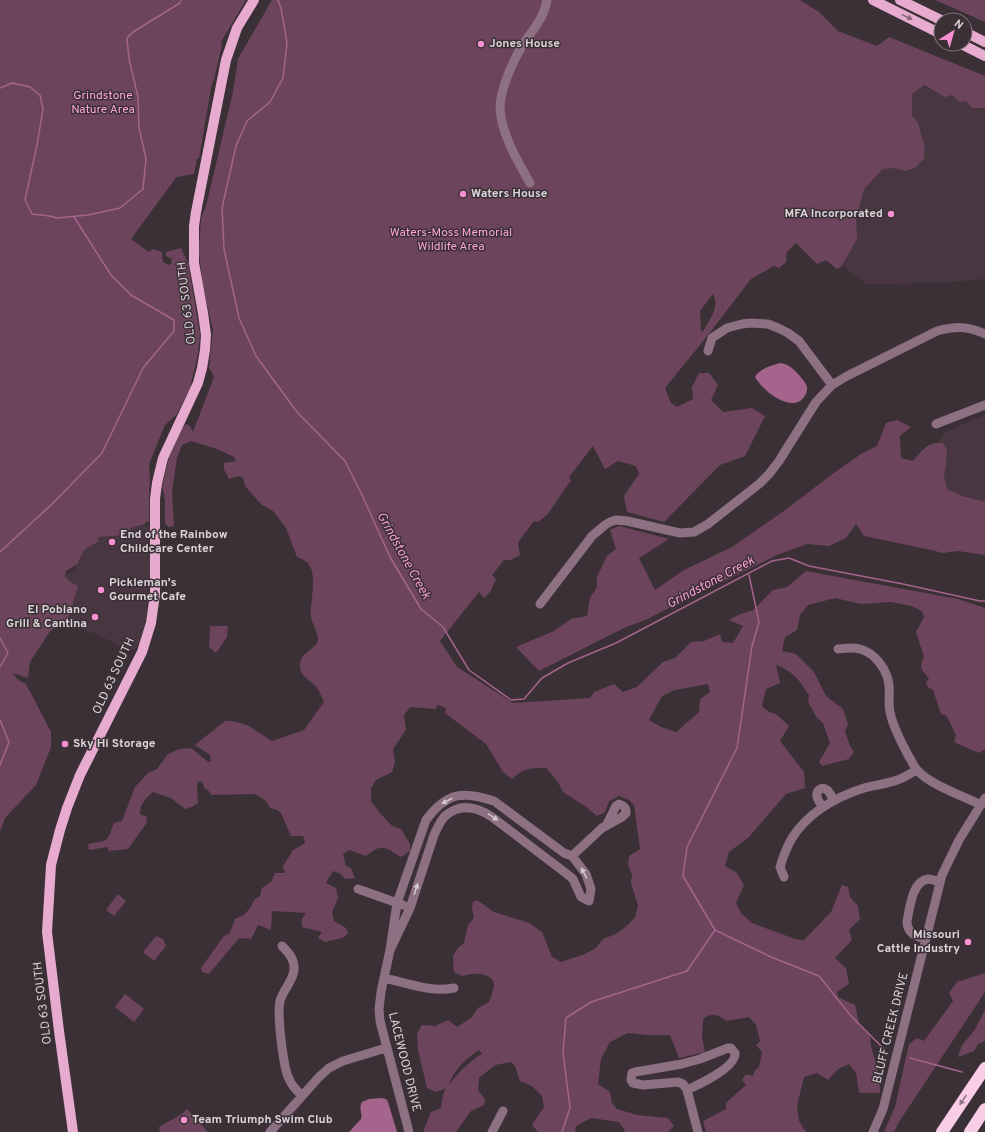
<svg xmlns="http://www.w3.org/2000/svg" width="985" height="1132" font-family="Overpass,sans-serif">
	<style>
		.built { fill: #483741 }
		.green { fill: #6c455d; fill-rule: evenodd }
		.water { fill: #a4648c }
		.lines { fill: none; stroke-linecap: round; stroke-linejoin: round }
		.stream { stroke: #a4648c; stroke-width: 1.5 }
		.minor { stroke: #8d7081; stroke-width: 9 }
		.major { stroke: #e7abcf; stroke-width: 10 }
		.highway { stroke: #f9cde6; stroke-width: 12 }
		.oneway { fill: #88677b }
		.oneway2 { fill: #d2c9ce }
		.oneway3 { fill: #907785 }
		.poi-dot { fill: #f690d0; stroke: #3b3036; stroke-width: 1.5 }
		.labels { text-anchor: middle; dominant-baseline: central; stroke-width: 3; stroke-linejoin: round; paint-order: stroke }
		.poi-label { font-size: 12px; font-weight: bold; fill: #dad3d7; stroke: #3b3036; text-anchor: start }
		.park-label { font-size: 12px; fill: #fea3db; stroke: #3b3036 }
		.street-label { font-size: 12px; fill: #dad3d7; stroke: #3b3036 }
		.water-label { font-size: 13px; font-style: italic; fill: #f79cd5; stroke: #3b3036 }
	</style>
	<rect width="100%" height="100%" fill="#3b3036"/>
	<path class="built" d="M914,84L985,106V279L939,283L866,284L816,245L908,122Z
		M985,415V503L910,476L947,431Z
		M149,526L150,577L147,616L139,645L132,651L91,632L90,633L68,621L77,591L69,584L64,577L77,567L81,556L88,547L99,543L98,527Z"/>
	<path class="green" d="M0,0H246L221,42L222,44L214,80L212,83L199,158L197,159L194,174L177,177L175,179L131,239L149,252L153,249L162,252L163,262L169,265L171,264L172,259L166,256V252L181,248L188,263L200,334L198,354L190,388L177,414L165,425L149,464L150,479L149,491V522H145V524L131,528L124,535L98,537L99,542C86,547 82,551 78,564L66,571L65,577L70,582L78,586L68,620L50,631L30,662L28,678L13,673L17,679L26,684L51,732V747L36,785L5,818L0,831Z
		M272,0H800L819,12L838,31L877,46L889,37L985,76V108H972L966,101L960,102L952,95L945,97L924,85L912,94V116L918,123L925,148L924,159L915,168L905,171L895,168L883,169L864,189L856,218L857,239L841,267L837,269L826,260L817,264L796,243L787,252L786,262L779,268L774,266L751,279L708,335L665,388L671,403L677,407L693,399L692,387L699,373H709L718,385L711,400L723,412L752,408L765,416L745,456L720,465L664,522L627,512L624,496L639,474L636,466L618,461L605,469L593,446L569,477L571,481L569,483L547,515L538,522L534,521L519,541L518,544L520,555L511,560H504L492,575L496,579L490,592L484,598L479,592L440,641L457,667L513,703L590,698L594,692L614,684L623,692L637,687L663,662L675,658L691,642L704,641L720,634L722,642L733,643L743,626L729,620L738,615L753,610L773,590L787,587L806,571L958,599L985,608V749L979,753L954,742L956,735L946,715L941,714L933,690L928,687L926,683L929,678C922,670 918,668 924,657L916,632L924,617L922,611L911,606L891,602L861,604L835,598L808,605L800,615L797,630L785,637L782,651L796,654L814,672L826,696L843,709L848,724L845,731L850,746L854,752L849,759L822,766L819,762L830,743L823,723L817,718L808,702L809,695C799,680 794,672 776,665L780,683L766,689L762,706L769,712L776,714L789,726L780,741L804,772L805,788L786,794L749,837L729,852L725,866L736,872L744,885L736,903L741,913L752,923L795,939L804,940L831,912L842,885L848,887L850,897L858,906L860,919L849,930L852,940L835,958L846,968L849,984L837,992L838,997L855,1005L859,1023L870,1035L871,1046L879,1075L880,1093H859L856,1073L849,1064L838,1069L828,1080L817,1073L804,1077L797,1106L799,1121L806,1132H706L703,1121L726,1109V1103L746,1085L742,1080L746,1074L753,1076L755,1070L759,1067L762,1052L756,1045L760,1041L756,1025L749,1017L726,1021C718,1014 712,1012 703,1019L702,1038L705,1052L679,1058L670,1035H646L628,1033L610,1042L601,1059L598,1084L610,1092L612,1103L617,1109L637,1115L668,1118L674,1126L668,1132H625L624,1129L619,1122L591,1118L576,1126L575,1132H538L532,1125L544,1107L542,1096L532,1086L520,1081L515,1066L511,1062L495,1065L479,1078L478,1090L485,1099L484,1105L471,1111L456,1132H423L431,1112L441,1108C442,1103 442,1097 444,1092C450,1081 471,1059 482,1054L479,1050C463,1061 454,1070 447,1088L436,1092L427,1088L418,1050L417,1034L422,1025L435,1026L448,1020L457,1027L471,1018L478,1008L489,1002C491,997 493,991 494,986C495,975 480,973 471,974C468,974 465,976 462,976L454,972L453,956L458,948L464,943L468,925L474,918L472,909L473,902L477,900L494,912L529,923L542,932L552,957L561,962L585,954L596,948L603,939L616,934L629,924L635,917L638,906L631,883L632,875L628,865L629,856L640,849L634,805L629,800L619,796L609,801L605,812L597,816L585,806L563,792L558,782L546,768C530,768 524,768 512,779L503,772L486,744L445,713L446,708L438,705L435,709L410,707L404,715L406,730L393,749L395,762L392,772L376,780L371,788V801L379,812L392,826L401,829L410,844V851L401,857C385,847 382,843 366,856L349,850L343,854L346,866L351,868L355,878L345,879L341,874L333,871L326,883L336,888L338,898L332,912L334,921L346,928L348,934L342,938L325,942L318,938L322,932L302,927V919L306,913L272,911L271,930L258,925L251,939L239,938L209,974L202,972L201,968L224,936L230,933L235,919L244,915L250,908L254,900L260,896L262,888L271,882L275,873H285V871L282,868L293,850L305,843L303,836H291L281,813L277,810L270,808L266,801L255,794L211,795L208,790L204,788L203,783L200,781L198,782C196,788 198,796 198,803L192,807L185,809L171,798L153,792C145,799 140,804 140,814L147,817L146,824L128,849L109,851L107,847L89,850L88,844C110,840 106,843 114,823L122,821L135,787L148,773L157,769L168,754L180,749L191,748L207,761L211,762L210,755L195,745L225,721H232L247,725L272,741L304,730L324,702C322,698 320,692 317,688C312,680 299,678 300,664C301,653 313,650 317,643C321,637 312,624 311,617C309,603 320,570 305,561C303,559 299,558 297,557L286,528L273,511L262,505L245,486L243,478L239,476L229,479L224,469V463L236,461L234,457L217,449L191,441L182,445L177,458L172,492L174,526L169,527L165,524V500L162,486L169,458L183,427L186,424L190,426L193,432L214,377L209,367L213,330L203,287L199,251L201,218L206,206L233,92L238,59ZM713,294C720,307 710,319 703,331H701L700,311ZM708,684L710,692L700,699L699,712L676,732L661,727L649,720L662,696L675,690Z
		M935,0H985V22Z
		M897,420L911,427L900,436L901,458L913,461C923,450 926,442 943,443L947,449L946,464L944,477L947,489L963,496L985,502V555L958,551L943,553L931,550L864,536L856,524L846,538L829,546L807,544L777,555L643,621L626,627L539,671L516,647L554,631L571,619L587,616L590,598L597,587V577L607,556L616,549L610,530L619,526L669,539L639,558L655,590L684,570L732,547L784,511L831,475L861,454L877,446L886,423Z
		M210,626H228L227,637L216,653L209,647Z
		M118,894L126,901L114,916L106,910Z
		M156,936L163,939L166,946L154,961L143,952Z
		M985,973V992L899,1122L894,1132H884L895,1107L909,1044L917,1038L924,1041L953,1001L949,993L957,982Z
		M125,994L144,1009L134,1022L115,1007Z
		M985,1010V1041L978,1044L974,1051L958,1057L962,1045L974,1031Z
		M187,1109L208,1132H160L159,1127L182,1114Z"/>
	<path class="water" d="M780,363C788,364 793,368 798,374C801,377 806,383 807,387C808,394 802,402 795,403C780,404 762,389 755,377C759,369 772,365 780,363Z
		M382,1098L386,1099L388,1102L397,1132H349L361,1119C363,1113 358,1110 362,1102L369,1099Z"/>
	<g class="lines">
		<path class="stream" d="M278,0L281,8L287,43L283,78L270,102L247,121L236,146L222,208L224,249L239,318L256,356L297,412L345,461L362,495L390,557L421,609L443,627L469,670L511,700L524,699L542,678L568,663L616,643L772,561L789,558L809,566L903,584L980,601H985
			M0,88L12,83L30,87L40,95L43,109L37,145L25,200L32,214L50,216L57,218L88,215L120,208L143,189L146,159L139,128L138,97L129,59L127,38L133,32L180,3L181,0
			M0,552L52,504L102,453L143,368L174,331V320L131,295L111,275L74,217
			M0,638L8,653L0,667
			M0,720L9,742L0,765
			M715,930L771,957L819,976L851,1016L884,1049
			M910,1058L962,1072
			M562,1132L570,1108L563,1052L566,1018L591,1002L687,971L715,930L683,876L687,847L737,748L752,646L759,622L749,575"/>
		<path class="minor" d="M530,183C518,162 500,132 500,106C501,88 513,61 522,46C532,30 544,19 547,0
			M708,351L712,338L727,328L742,324L751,323L768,324L778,328L788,333L799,341L832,385
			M936,424L985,405
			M540,604L592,536L605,525L610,522L616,520L627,521L680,533L694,532L708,524L759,484L769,474L779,461L816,402L832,385L847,376L937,331C956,326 967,326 985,334
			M838,649C846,648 853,647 860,649C875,653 887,669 889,685C890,694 888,703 890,712C893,728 902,743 909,757C912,761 914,767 917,770C930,785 963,796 981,805
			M823,807C821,804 817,800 817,796C816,790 822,786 827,790C830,792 832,798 834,801
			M572,856L602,828L622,817L626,813C627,808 623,805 619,804L616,806L606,826
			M784,877L780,867C783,857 787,847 792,838C808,813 836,797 864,788C875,785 887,784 897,780C904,778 910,774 916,770
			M358,889L403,905
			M925,939C915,936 907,933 907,921C910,908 912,881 928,879C932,879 936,881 940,882
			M282,946C289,953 295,960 294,970C293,981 283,990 280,1001C277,1014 283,1067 289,1079C292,1086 297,1091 302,1096
			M390,950L410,908L434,835C437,829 440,821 445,816C460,803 477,807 492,817L567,874L573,879L581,897L589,901L591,889L586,874L572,856L564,853L494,801C462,790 446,793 426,820L397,903L390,950L381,992L379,1009L380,1021L409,1132
			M384,978C407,983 432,993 454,988
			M728,1048H731L735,1053C737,1067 698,1085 687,1090L683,1084L678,1082L643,1085L633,1083L631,1080L632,1073L635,1072L682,1064L700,1059Z
			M687,1090L698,1132
			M270,1132L319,1077L329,1068L343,1061L386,1048
			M492,1132L503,1111
			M873,1132L883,1109L942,875L959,840L985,798"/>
		<path class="major" d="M873,0L941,34
			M900,0L941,20
			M965,32L985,42
			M961,44L985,56
			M73,1132L59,1031L47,932L51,865L60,830L67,808L80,775L142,652L151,623L155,594V499L157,483L163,458L198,383L202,368L205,350L206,335L203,313L194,263V226L196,212L226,60L237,28L254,0"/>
		<path class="highway" d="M942,1132L985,1068
			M970,1132L985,1109"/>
	</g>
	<defs><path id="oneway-solid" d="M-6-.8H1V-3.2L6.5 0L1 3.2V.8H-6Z"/></defs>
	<use class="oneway" href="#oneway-solid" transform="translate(907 17) rotate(26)"/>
	<g class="oneway2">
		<use href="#oneway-solid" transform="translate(447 801) rotate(152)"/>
		<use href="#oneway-solid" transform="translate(493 817) rotate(35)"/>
		<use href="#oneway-solid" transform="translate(584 873) rotate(-118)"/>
		<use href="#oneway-solid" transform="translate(416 889) rotate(-72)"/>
	</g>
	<use class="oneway3" href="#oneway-solid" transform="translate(963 1100) rotate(124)"/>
	<g class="poi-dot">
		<circle cx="481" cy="44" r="4"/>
		<circle cx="463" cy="194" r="4"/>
		<circle cx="891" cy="214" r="4"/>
		<circle cx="112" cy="542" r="4"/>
		<circle cx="101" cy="590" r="4"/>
		<circle cx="95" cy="617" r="4"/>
		<circle cx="65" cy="744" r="4"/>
		<circle cx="968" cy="942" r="4"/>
		<circle cx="184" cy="1120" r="4"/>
	</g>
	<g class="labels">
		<g class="poi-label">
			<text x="489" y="44">Jones House</text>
			<text x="471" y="194">Waters House</text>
			<text x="883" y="214" text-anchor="end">MFA Incorporated</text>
			<text x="120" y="535">End of the Rainbow<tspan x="120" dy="14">Childcare Center</tspan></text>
			<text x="109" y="583">Pickleman's<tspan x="109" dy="14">Gourmet Cafe</tspan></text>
			<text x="87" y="610" text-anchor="end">El Poblano<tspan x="87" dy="14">Grill &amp; Cantina</tspan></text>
			<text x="73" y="744">Sky Hi Storage</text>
			<text x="960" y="935" text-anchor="end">Missouri<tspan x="960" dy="14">Cattle Industry</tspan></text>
			<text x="192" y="1120">Team Triumph Swim Club</text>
		</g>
		<g class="park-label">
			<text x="103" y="96">Grindstone<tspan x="103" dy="14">Nature Area</tspan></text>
			<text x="451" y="233">Waters-Moss Memorial<tspan x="451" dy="14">Wildlife Area</tspan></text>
		</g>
		<g class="street-label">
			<text transform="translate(187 303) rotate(-97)">OLD 63 SOUTH</text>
			<text transform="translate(114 676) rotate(-65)">OLD 63 SOUTH</text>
			<text transform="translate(43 1003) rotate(-97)">OLD 63 SOUTH</text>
			<text transform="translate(891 1028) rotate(-76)">BLUFF CREEK DRIVE</text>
			<text transform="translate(404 1062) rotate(76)">LACEWOOD DRIVE</text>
		</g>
		<g class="water-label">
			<text transform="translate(403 556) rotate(61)">Grindstone Creek</text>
			<text transform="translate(711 583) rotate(-28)">Grindstone Creek</text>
		</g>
	</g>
	<g transform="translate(953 32) rotate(37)"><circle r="19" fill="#3b3036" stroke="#7b7176"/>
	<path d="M0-3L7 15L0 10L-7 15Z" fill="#f690d0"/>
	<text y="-6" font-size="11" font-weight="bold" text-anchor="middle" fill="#dad3d7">N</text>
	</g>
</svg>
